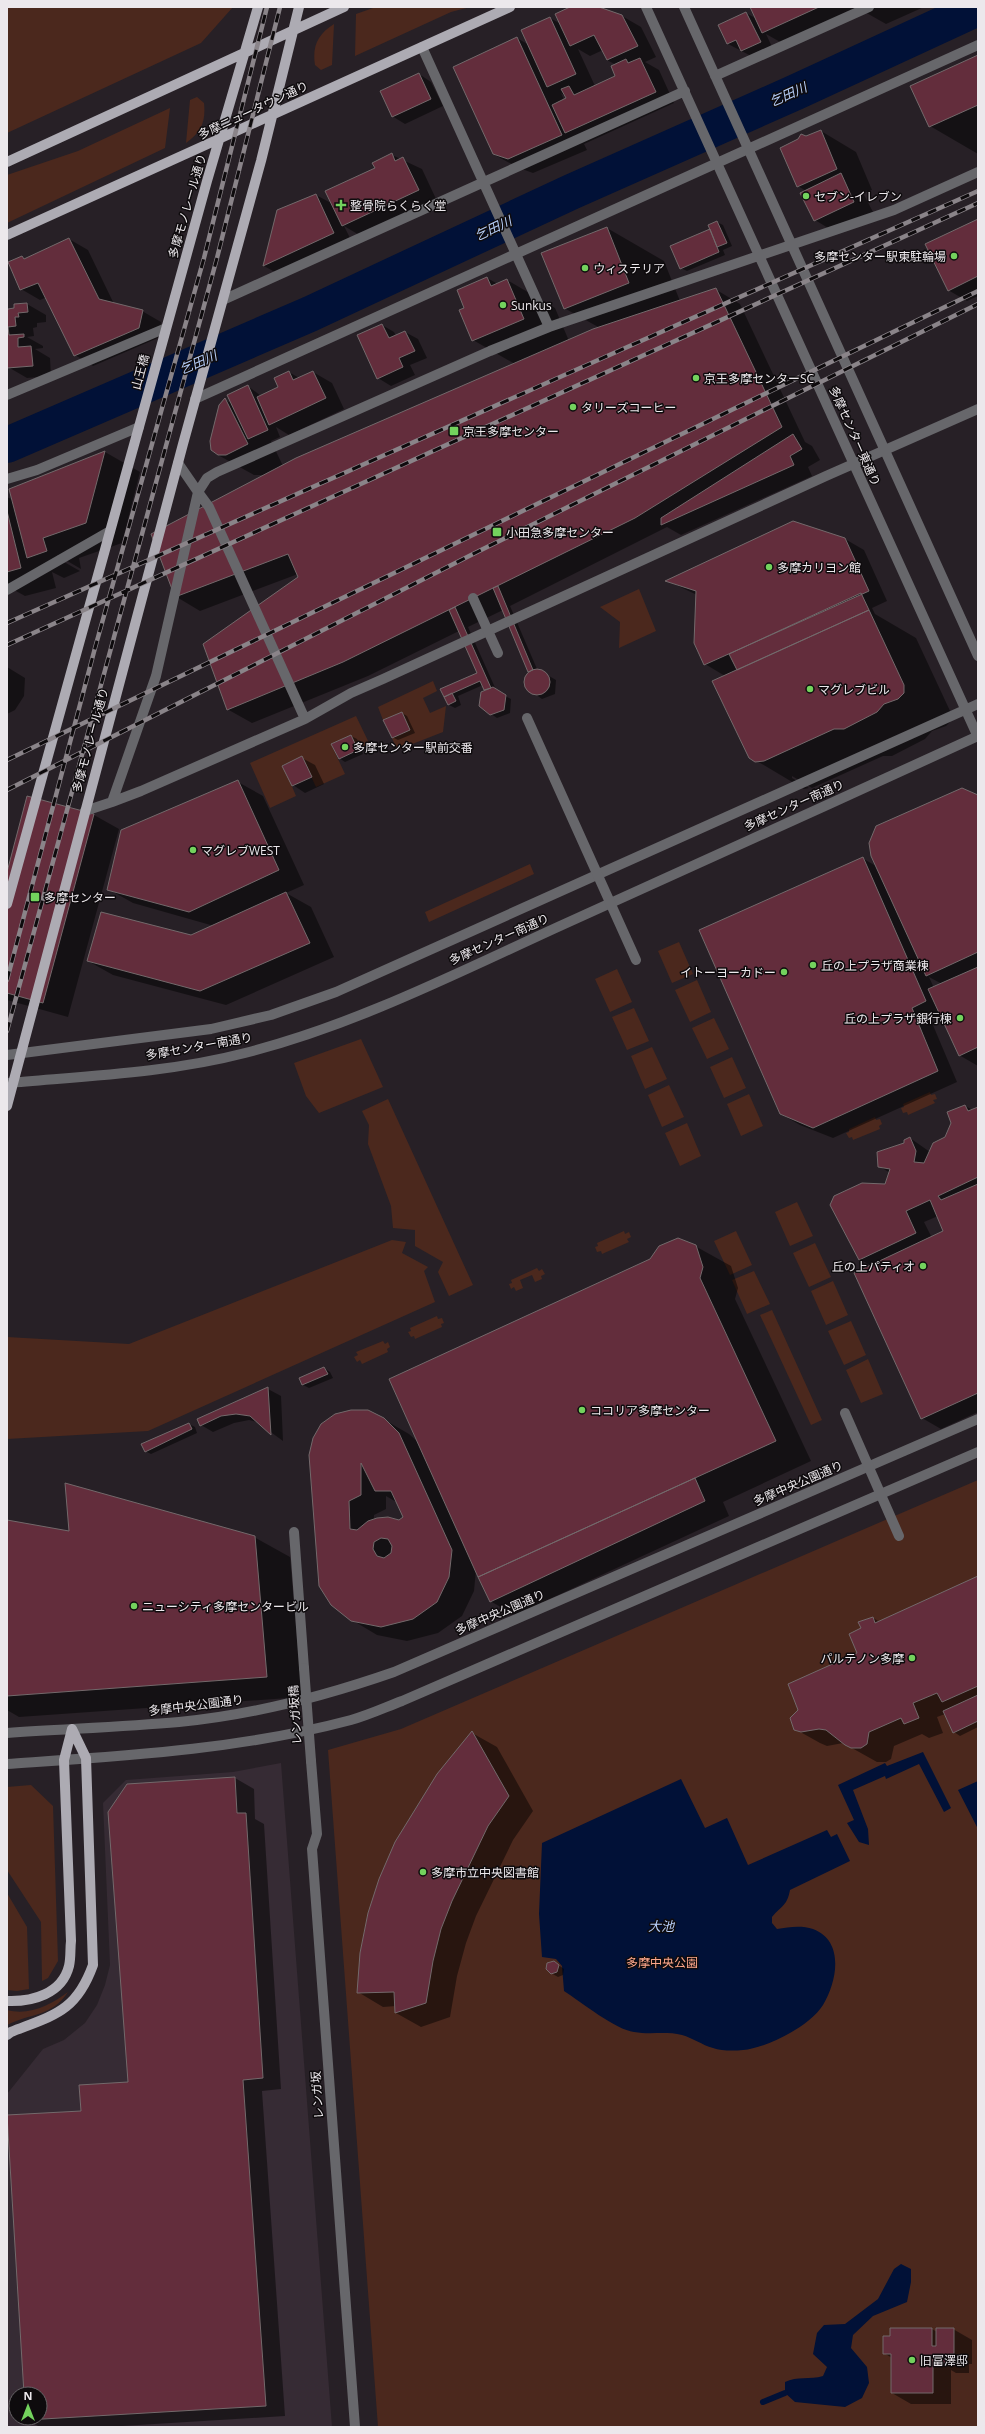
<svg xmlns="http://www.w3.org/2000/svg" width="985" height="2434" font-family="'Open Sans','Noto Sans JP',sans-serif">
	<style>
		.built { fill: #362b34; fill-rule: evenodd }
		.green { fill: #4b281d }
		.water { fill: #011137 }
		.shadow { fill: #0007; fill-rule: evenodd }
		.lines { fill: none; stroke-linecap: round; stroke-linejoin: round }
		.stream { stroke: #011137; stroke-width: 6 }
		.river { stroke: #011137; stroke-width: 36 }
		.building { fill: #632d3c; stroke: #73696b; fill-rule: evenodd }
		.minor { stroke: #67676b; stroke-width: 10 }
		.major { stroke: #adabb3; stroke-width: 10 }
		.rail-casing { stroke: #8a8489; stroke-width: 4.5 }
		.rail { stroke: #0e0b0d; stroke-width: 3; stroke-dasharray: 9; stroke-linecap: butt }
		.minor-bridge { stroke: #67676b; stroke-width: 10 }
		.poi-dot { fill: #73d25d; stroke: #0e0b0d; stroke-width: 1.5 }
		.labels { text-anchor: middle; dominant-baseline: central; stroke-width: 3; stroke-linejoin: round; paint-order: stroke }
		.street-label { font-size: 12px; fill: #ece8ec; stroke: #0e0b0d }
		.poi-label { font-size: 12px; fill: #ece8ec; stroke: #0e0b0d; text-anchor: start }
		.park-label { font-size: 12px; fill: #fea78c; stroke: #0e0b0d }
		.water-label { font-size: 13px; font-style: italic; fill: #b7cffa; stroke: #0e0b0d }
	</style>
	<rect width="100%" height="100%" fill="#272026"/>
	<path class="built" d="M281,1763L332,2427H7V2094L43,2049L64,2040L85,2023L97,2005L105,1985L110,1965L103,1803L126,1780L233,1772ZM16,2394H40V2418H16Z"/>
	<path class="green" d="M7,7H233L201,43L7,133Z
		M376,7H470L451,12L355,56L356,14Z
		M334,24L332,65L321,70L315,65C312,46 318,34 334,24Z
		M197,97L204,103C206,122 201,132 186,143L190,100Z
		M170,108L165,148L7,223V175L78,151Z
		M639,589L656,631L619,648L620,622L600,607Z
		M433,681L437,691L423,698L430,713L446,706L443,732L397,750L392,738L409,729L402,712L383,720L378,707Z
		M356,716L370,745L358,750L351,735L331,744L345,774L316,787L302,757L283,765L296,796L270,808L250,763Z
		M530,864L534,874L429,922L425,912Z
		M679,942L693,974L672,983L658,951Z
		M617,969L632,1002L610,1012L595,979Z
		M697,980L711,1012L690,1022L675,990Z
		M634,1008L649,1041L627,1050L612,1017Z
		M714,1018L729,1049L707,1059L692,1028Z
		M361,1039L383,1087L319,1113L306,1096L294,1063Z
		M652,1047L667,1079L645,1089L631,1056Z
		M732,1057L746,1088L724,1098L710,1067Z
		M669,1085L684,1117L662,1127L648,1095Z
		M930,1092L931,1095L935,1094L937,1099L933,1100L935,1103L908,1115L907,1112L903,1113L901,1108L904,1107L903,1104Z
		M749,1094L763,1126L741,1136L727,1104Z
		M388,1099L473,1285L449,1296L438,1272L443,1262L415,1246V1230L393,1228L391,1206L368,1144L369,1125L362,1111Z
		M875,1117L876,1120L880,1119L882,1124L879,1126L880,1129L853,1140L852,1137L849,1138L846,1133L849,1132V1129Z
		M687,1123L701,1156L680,1166L665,1133Z
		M797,1202L813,1236L790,1246L775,1212Z
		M624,1231L625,1234L629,1232L631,1237L627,1239L629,1242L602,1254L601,1251L597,1252L595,1247L598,1246L597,1243Z
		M736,1231L752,1265L730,1275L714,1241Z
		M392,1240L406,1242L402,1253L428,1267L424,1271L435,1302L148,1431L7,1439V1337L129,1344Z
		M815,1243L831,1277L809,1287L793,1253Z
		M537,1268L539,1271L542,1269L545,1274L541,1276L542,1279L535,1282L532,1275L520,1280L523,1288L516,1291L514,1287L511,1289L509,1284L512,1283L511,1280Z
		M754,1271L770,1304L747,1314L732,1280Z
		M833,1281L848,1315L826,1325L811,1291Z
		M772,1310L822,1420L811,1425L760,1315Z
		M437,1316L438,1319L442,1318L444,1323L441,1324L442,1327L415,1339L414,1336L411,1337L408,1332L411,1331L410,1328Z
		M851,1321L866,1355L844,1365L828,1331Z
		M383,1341L385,1344L388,1342L390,1347L387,1349L388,1352L362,1364L360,1360L357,1362L354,1357L358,1355L356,1352Z
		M868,1359L883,1394L861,1403L846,1370Z
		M978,1480V2427H378L328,1750L401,1729Z
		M31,1785L53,1806L58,1961L48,1978L42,1981L41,1922L7,1870V1787Z
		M7,1893L27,1927L29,1989L17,1991L7,1990Z
		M68,1992C52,2017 30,2013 7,2025V2010C29,2016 51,2005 68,1992Z"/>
	<path class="water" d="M923,1752L951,1808L944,1812L919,1764L886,1779L885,1776L853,1790L868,1829L869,1845L859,1842L847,1823L854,1820L838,1785L885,1763L887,1766Z
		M681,1779L705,1828L727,1818L748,1865L827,1830L831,1837L837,1834L850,1861L790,1890C787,1906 782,1905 772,1917V1923L777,1929C789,1927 801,1925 813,1929C845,1941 837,1982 823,2005C810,2026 767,2048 743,2050C734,2051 721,2051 713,2048C702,2045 693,2038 682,2035C666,2031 650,2035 634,2032C616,2030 581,2002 564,1991L562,1966L556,1959L542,1957L539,1914L542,1843Z
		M978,1781V1829L958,1790Z
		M901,2264L911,2269V2282L907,2302L873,2316L853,2335L851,2348L867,2367L869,2383L862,2398L845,2407L795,2402L785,2393V2382C797,2376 810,2380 823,2376L827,2367L813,2354L817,2333L824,2325L845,2324L878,2299L894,2269Z"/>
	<path class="shadow" d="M572,7H596L622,16L641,27L656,57L645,62L659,70L674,103L584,144L587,150L533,173L519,168L493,154L517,38L529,45L550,18L561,24ZM578,49L590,56L603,50L607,60L616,65V76L595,86ZM561,93L566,97L567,99L564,100Z
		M751,7H854L855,10L782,43L766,34L773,49L755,58L728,44L720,26L746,13L757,19Z
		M856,7H924L886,24Z
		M978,57V154L930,126Z
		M419,74L431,82L443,106L405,124L392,116Z
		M821,131L856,152L872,190L863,193L873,212L833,231L815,220L806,191L798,186L806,137Z
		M392,155L422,169L437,201L361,236L344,226L353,244L282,276L264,266L316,195L333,204Z
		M978,220V296L967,301L948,290Z
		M717,222L723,225L732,246L723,250L725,255L687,271L681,268Z
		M607,228L664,261L680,301L715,289L740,304L805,442L812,446L820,460L808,467L812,476L681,535L667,527L510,606L537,669L556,680L555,694L542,699L525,687L526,674L529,672L503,610L468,627L497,692L511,699L510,713L497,718L491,714L483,685L458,696L461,705L455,708L449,705L441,690L478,673L459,631L368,676L252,723L227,709L299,577L298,574L200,611L175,596L267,475H254L218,455L225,400L233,404L248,386L261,396L279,388L289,372L299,378L313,372L332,383L344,409L289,435L276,427L280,437L271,441L283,466L515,364L473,340L466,308L487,278L498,284L507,280L555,308L569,341L600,328L564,308Z
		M69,239L88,250L114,304L142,311L161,322L158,338L93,366L75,355L47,297L40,300L21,289L22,257L26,259Z
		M27,304L46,315V322L37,323V327L33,328L34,336L27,337L43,346V348L35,349L50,358L51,376L27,378L8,367L7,313Z
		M382,325L394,332L396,336L405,332L418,339L427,358L410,365L415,375L391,386L378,378Z
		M105,452L140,472L122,543L79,558L81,569L57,555V558L80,571L64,578L52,572L56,588L25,596L7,586V497L13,500L10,489Z
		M845,539L864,550L887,601L872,608L875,614L916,638L951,713V721L946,726L932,731L925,739L892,756H883L812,788L792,776V778L809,788L804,789L750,757L713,681L725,676L705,664L697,595L668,581Z
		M7,667L25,678L24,696L15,710L7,714Z
		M402,713L407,716L415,733L398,740L392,737Z
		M351,736L357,739L363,754L345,762L339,758Z
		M302,758L315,765L324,784L305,793L293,785Z
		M238,782L263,796L304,885L286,893L311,907L334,957L226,1005L113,975L88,961L191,936L214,926L133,903L108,889Z
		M962,789L978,795V1066L959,1055L940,1014L930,1018L957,1082L833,1138L800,1125L781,1114L862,858L876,866L877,827ZM929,977L942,984L934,988Z
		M28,797L94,815L119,829L68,1017L7,1000V875Z
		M965,1106L973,1110L978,1108V1412L941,1429L922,1418L871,1266L860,1259L890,1173L879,1166L910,1138L930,1152L946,1138ZM938,1216L944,1232L932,1238L924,1222Z
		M695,1246L731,1266L738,1288L735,1299L811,1461L723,1502L729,1516L515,1615L490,1601L476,1570L474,1591L462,1616L438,1633L407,1641L377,1635L352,1620L310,1455L383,1419L409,1434L420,1444ZM386,1496L398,1503L404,1517L399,1521H374V1515L386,1509Z
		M324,1368L330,1372L333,1378L309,1388L303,1385L300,1379Z
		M268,1389L281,1396L283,1441L257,1422L249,1420L234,1423L213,1432L201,1425L198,1420Z
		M189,1424L195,1427L197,1433L151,1454L145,1451Z
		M7,1521L70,1532L254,1537L290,1557L302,1697L19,1717L7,1710Z
		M978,1577V1727L960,1736L954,1732L945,1714L937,1717L943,1733L929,1738L922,1734L894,1746L891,1759L886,1762H877L843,1743L827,1746L820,1743L795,1729L859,1654L862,1629L873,1618L880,1622Z
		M472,1733L497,1747L533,1811L513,1840L476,1916L466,1943L457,1976L450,2017L421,2027L396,2013V2006L383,2007L358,1992Z
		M235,1778L254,1789L255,1819L264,1824L281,2089L262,2091L285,2416L106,2427H40L27,2420L40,2418V2394H25L7,2116L82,2112L129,2083L127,1785Z
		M554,1962L564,1969L563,1975L558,1977L551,1973Z
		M932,2329L937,2332L953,2329L972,2340V2364H969V2373H956L951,2370V2404H911L892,2393V2358L884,2353Z"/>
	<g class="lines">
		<path class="stream" d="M763,2402L785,2393"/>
		<path class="river" d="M7,445L310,314L571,192L796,92L978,8"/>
	</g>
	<path class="building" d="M570,7H599L622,15L638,46L607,60L594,35L570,46L555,14Z
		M750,7H819L762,33Z
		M746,12L761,42L741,51L736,40L727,44L718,25Z
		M550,17L576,74L547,87L521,30Z
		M517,37L562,135L508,159L493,154L453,67Z
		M978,55V105L929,127L910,86Z
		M640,58L656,92L565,133L552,105L566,98L561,89L569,86L574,95L615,76L611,66L626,59L628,63Z
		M419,73L431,99L392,117L380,91Z
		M821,130L837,169L797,187L780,148L798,139L801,134L806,136Z
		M392,153L395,161L403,157L419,190L342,226L325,191L375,168L372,163Z
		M841,173L854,202L814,221L800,193Z
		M316,194L334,233L263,266L277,210Z
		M978,219V276L948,291L925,244Z
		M717,221L727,243L717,247L708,225Z
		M607,227L629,283L564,309L541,253Z
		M710,229L719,252L680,269L670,246Z
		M69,238L99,299L143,310L139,328L74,356L38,283L20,290L8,262L22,256L24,259Z
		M487,277L491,286L507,279L524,319L472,341L459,310L464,308L457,290Z
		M716,288L782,427L635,518L343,662L227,710L203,644L298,577L288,554L175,597L151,534L296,458L593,329Z
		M27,303L28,312L18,313L19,317H15L16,326L8,327L9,335L24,334V337L18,338V347L31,346L33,366L7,368V312L8,309L14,308V304Z
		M382,324L389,338L405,331L415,351L399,358L403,367L377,379L357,335Z
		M289,371L293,380L313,371L326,398L269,425L257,397L278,387L274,378Z
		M248,385L268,430L248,439L227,395Z
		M225,398L248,444L226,455H218L211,450L210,441L219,405Z
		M793,434L802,449L790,456L794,465L661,525V518Z
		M105,451L86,523L43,538L47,551L27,558L9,489Z
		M7,511L21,568L7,572Z
		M793,521L845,538L869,591L704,665L694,643L696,591L665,581Z
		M498,586L533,670L528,672L493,588Z
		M861,593L869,610L737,670L729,654Z
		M455,607L491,688L484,690L480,681L444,697L440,689L477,673L449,610Z
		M869,610L904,685V693L898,699L884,704L877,712L844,729H834L764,761L755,762L749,758L712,681Z
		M524 682a13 13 0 1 1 26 0a13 13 0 1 1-26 0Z
		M493,687L506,695L504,710L490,715L479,706L481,692Z
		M452,693L456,701L448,705L444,697Z
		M402,712L410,730L392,738L383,720Z
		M351,735L358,750L339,759L331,744Z
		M302,756L312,777L292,786L282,766Z
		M238,780L279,870L189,912L107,890L121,830Z
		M962,788L978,795V952L926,976L871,856L869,843L876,826Z
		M27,796L94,814L43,1003L7,993V872Z
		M863,857L926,1001L912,1008L938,1071L813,1128L780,1114L699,930Z
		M286,892L310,943L200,991L87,961L101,912L191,935Z
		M978,967V1047L959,1056L928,989Z
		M965,1105L968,1111L978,1107V1177L938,1196L941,1200L978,1184V1393L921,1419L854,1273L943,1231L930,1200L906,1211L916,1233L859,1260L830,1205L834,1196L862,1183L885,1184L890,1169L878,1167L877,1152L904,1143V1140L910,1137L916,1151L914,1162L924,1163L933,1143L945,1137L951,1123L947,1112Z
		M678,1238L696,1245L703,1267L700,1278L776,1441L478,1577L389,1379L650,1259L659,1246Z
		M324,1367L328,1374L302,1385L299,1378Z
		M268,1387L271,1435L250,1416L236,1414L221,1416L200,1426L197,1419Z
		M351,1410H368L384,1418L399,1433L452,1550L449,1577L437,1602L413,1619L381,1627L351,1621L331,1605L319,1586L309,1455L313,1438L321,1424L335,1414ZM361,1463L375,1491H391L403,1517L399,1520L388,1517L377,1518L368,1521L357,1530L350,1529L349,1501L361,1495ZM381,1538L388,1539L392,1546L391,1553L384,1558L377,1556L373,1549L374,1542Z
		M189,1423L192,1429L145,1452L141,1444Z
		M695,1478L705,1501L490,1602L478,1577Z
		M65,1483L255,1536L267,1677L7,1696V1520L69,1531Z
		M978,1576V1686L942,1702L937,1693L913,1703L919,1718L904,1724L901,1718L869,1732L867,1744L861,1748H851L845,1745L826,1730L819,1729L801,1732L794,1730L790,1718L798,1710L788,1684L857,1653L849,1634L861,1628L858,1622L873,1617L875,1623Z
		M978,1695V1721L953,1733L943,1711Z
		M472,1731L509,1796L488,1826L452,1901L441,1929L433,1961L426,2003L395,2013L394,1992L357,1993L360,1953L368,1913L379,1879L395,1842L437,1774Z
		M235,1777L237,1813H246L263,2078L243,2080L266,2406L26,2420V2418H40V2394H24L7,2115L81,2111L79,2085L128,2082L108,1812L127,1784Z
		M554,1961L559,1965L557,1972L551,1974L546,1969L547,1963Z
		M890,2328H932V2346H936V2328H954V2354H950V2363H937V2357H933V2393H891V2354H883V2336H890Z"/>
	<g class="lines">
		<path class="minor" d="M646,7L978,737
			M684,7L978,656
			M422,47L549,327
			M715,76L869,7
			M223,300L685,91
			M7,395L166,328
			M195,399L978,45
			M7,479L37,470L139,427
			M7,590L110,531
			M305,719L209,507L198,492L207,478L217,472L490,351L549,327L894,210L978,172
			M112,802L141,791L305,719L351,693L383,679L826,476L978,409
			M85,811L112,802L156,676L198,492L178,463
			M7,1055L211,1029L271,1015L336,992L978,704
			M7,1083C86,1076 168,1073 245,1053C355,1025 457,973 560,926C699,863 839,800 978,736
			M294,1532L304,1668
			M7,1733C64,1729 122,1727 179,1722C253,1715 325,1696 394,1672L978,1419
			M311,1761L317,1834L312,1849L355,2427
			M7,1764C123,1756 238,1750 351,1720C369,1715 386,1707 402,1701L978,1452"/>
		<path class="major" d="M7,162L344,7
			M7,235L510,7
			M7,904L207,181L258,7
			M7,1106L183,444L261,161L299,7
			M7,2001C32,2002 62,1994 69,1966C71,1958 70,1949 71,1941L64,1760L72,1729
			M7,2035L11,2032C54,2015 76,2012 93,1965L86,1758L72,1729"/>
		<g class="rail-casing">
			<path id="rail" d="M7,623L978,191
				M7,645L978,203
				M7,760L978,291
				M7,790L479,551L978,304
				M7,980L95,648L204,258L267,7
				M7,1031L217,258L280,7"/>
		</g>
		<use href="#rail" class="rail"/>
		<path class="minor-bridge" d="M473,598L498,653
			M527,718L636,960
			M845,1413L899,1536
			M304,1668L311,1761"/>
	</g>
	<g class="poi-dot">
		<circle cx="806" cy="196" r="4"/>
		<path d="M339 199h4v4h4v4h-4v4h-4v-4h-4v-4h4z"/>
		<circle cx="954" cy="256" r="4"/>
		<circle cx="585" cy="268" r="4"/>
		<circle cx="503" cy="305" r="4"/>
		<circle cx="696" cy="378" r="4"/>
		<circle cx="573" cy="407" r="4"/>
		<rect x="449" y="426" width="10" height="10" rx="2"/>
		<rect x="492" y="527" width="10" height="10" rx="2"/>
		<circle cx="769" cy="567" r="4"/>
		<circle cx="810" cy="689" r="4"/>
		<circle cx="345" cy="747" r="4"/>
		<circle cx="193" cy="850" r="4"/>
		<rect x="30" y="892" width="10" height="10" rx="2"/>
		<circle cx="813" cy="965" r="4"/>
		<circle cx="784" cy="972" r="4"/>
		<circle cx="960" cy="1018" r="4"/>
		<circle cx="923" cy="1266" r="4"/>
		<circle cx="582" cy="1410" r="4"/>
		<circle cx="134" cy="1606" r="4"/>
		<circle cx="912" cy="1658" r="4"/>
		<circle cx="423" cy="1872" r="4"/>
		<circle cx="912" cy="2360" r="4"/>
	</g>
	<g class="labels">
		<g class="street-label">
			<text transform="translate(253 110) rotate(-25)">多摩ニュータウン通り</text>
			<text transform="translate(187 206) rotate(-74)">多摩モノレール通り</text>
			<text transform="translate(140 372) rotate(-75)">山王橋</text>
			<text transform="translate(855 436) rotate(66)">多摩センター東通り</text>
			<text transform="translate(90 740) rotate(-75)">多摩モノレール通り</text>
			<text transform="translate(794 805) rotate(-24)">多摩センター南通り</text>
			<text transform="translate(499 939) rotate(-24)">多摩センター南通り</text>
			<text transform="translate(199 1046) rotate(-10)">多摩センター南通り</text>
			<text transform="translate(798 1483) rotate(-23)">多摩中央公園通り</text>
			<text transform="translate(500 1612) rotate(-23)">多摩中央公園通り</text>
			<text transform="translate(196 1705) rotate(-7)">多摩中央公園通り</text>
			<text transform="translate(295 1715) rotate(-94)">レンガ坂橋</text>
			<text transform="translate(317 2095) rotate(-94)">レンガ坂</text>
		</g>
		<g class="poi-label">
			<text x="814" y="196">セブン-イレブン</text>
			<text x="350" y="205">整骨院らくらく堂</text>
			<text x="946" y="256" text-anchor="end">多摩センター駅東駐輪場</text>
			<text x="593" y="268">ウィステリア</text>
			<text x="511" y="305">Sunkus</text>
			<text x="704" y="378">京王多摩センターSC</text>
			<text x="581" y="407">タリーズコーヒー</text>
			<text x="463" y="431">京王多摩センター</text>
			<text x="506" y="532">小田急多摩センター</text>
			<text x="777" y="567">多摩カリヨン館</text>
			<text x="818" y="689">マグレブビル</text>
			<text x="353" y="747">多摩センター駅前交番</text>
			<text x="201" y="850">マグレブWEST</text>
			<text x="44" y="897">多摩センター</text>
			<text x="821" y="965">丘の上プラザ商業棟</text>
			<text x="776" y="972" text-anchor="end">イトーヨーカドー</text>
			<text x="952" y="1018" text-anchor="end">丘の上プラザ銀行棟</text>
			<text x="915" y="1266" text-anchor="end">丘の上パティオ</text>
			<text x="590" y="1410">ココリア多摩センター</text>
			<text x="142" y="1606">ニューシティ多摩センタービル</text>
			<text x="904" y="1658" text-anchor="end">パルテノン多摩</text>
			<text x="431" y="1872">多摩市立中央図書館</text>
			<text x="920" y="2360">旧富澤邸</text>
		</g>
		<g class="park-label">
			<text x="662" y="1962">多摩中央公園</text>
		</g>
		<g class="water-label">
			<text transform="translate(788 94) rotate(-24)">乞田川</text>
			<text transform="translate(493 228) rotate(-25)">乞田川</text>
			<text transform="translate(198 362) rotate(-23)">乞田川</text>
			<text x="661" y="1926">大池</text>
		</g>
	</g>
	<rect width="985" height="2434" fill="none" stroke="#ece8ec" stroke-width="16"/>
	<g transform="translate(28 2406)"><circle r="19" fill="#0e0b0d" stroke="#676366"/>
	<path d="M0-3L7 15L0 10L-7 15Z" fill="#73d25d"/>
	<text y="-6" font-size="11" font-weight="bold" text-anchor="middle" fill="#ece8ec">N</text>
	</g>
</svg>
